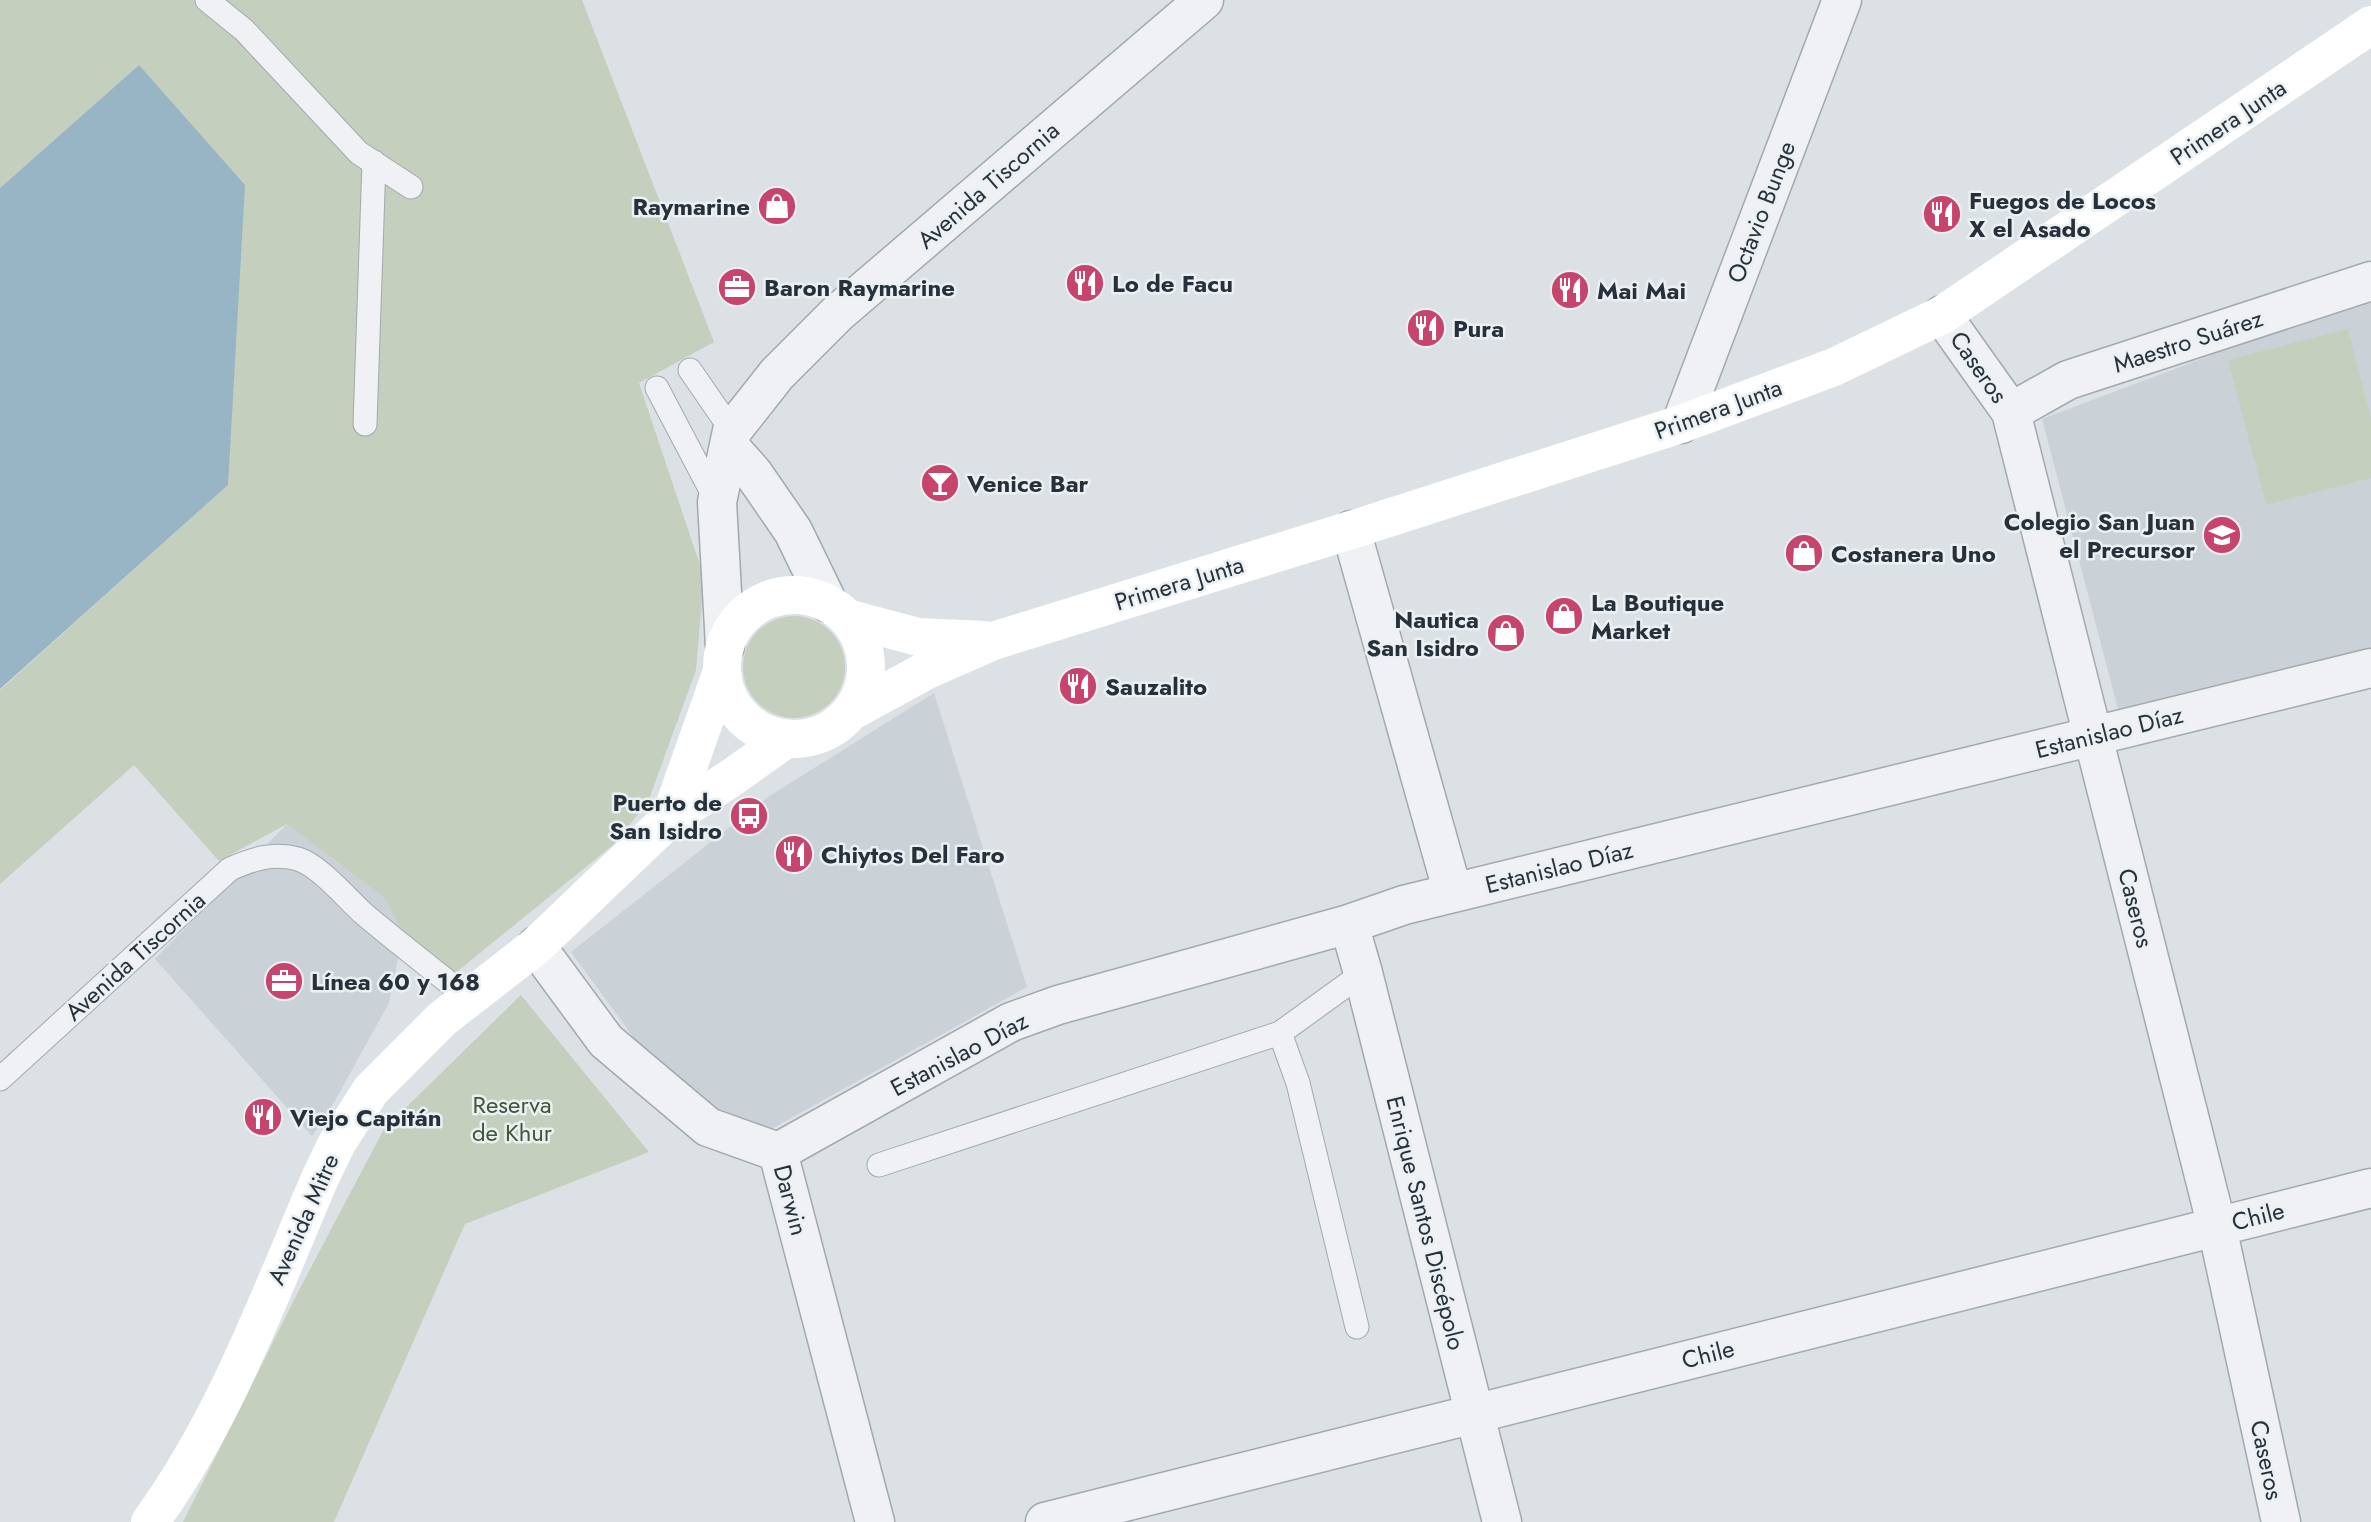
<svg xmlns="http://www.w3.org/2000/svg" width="2371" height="1522" font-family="Jost,sans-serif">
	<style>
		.built { fill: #cad1d7 }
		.green { fill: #c5cfbe }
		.water { fill: #98b5c5 }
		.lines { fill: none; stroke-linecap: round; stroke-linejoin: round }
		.lane-casing { stroke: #a2a9af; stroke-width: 25 }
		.street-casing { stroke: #a2a9af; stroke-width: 41 }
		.lane { stroke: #eff1f4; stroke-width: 23 }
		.street { stroke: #eff1f4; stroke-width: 38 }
		.secondary { stroke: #fff; stroke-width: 38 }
		.labels { text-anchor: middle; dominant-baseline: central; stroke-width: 5; stroke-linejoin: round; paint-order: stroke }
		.street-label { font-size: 24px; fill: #27313b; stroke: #ebf0f3 }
		.poi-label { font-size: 24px; font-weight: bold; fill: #27313b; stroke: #ebf0f3; text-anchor: start }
		.park-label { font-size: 24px; fill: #405635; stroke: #ebf0f3 }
	</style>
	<rect width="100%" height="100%" fill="#dce1e6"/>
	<path class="built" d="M2371,295V651L2119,713L2042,419Z
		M934,693L1027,987L757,1137L658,1071L571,952L768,797Z
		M287,824L385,897L403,932L389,1003L332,1106L312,1136L155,959Z"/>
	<path class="green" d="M0,0H582L714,342L639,383L704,577L696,670L648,802L613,845L454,974L403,932L384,897L287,824L219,861L134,765L0,884V690L228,485L139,65L0,188Z
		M2348,329L2371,418V478L2266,505L2228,360Z
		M743 667a51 51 0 1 1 102 0a51 51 0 1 1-102 0Z
		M521,995L649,1152L465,1224L334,1522H183L298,1292L384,1129Z"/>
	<path class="water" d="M139,65L245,185L228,485L0,689V188Z"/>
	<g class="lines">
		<g class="lane-casing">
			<path id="lane" d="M207,0L244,30L359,153L411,187
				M690,370L732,431
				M657,388L717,502
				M365,424L374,162
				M0,1079L230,869C253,859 273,852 298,859C320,866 346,898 364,914C398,943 434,970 469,999
				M879,1165L1280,1033
				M1357,1327L1298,1083L1280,1033L1363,973"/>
		</g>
		<g class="street-casing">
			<path id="street" d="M1942,315L2011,412L2217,1227L2281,1522
				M2011,412L2068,380L2371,281
				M1681,424L1842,0
				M729,446L753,473L793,531L828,603
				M1351,530L1453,893
				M725,646L717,502L732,431L777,374L838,313L1204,0
				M1349,924L1363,973L1502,1522
				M536,946L606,1041L708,1127L778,1152L875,1522
				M778,1152L1011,1022L1058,1005L1349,924L1404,905L2371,668
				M1045,1522L2371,1188"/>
		</g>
		<use href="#lane" class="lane"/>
		<use href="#street" class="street"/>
		<path class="secondary" d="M722 667a72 72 0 1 1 144 0a72 72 0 1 1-144 0Z
			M847,618L918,637L984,640
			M852,711L927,670L993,641L1351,530L1681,424L1834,367L1942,315L2371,25
			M670,818L722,671
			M150,1522C226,1418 270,1294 321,1176L337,1143L371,1090L442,1019L536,946L670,818L731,778L786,739"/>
	</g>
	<defs>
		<g id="shop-disc" transform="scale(2.0125)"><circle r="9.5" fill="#c7456d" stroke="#ebf0f3"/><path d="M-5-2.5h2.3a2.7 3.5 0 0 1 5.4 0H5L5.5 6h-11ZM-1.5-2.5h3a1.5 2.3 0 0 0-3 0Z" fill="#fff"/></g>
		<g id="restaurant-disc" transform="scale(2.0125)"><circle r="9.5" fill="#c7456d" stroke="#ebf0f3"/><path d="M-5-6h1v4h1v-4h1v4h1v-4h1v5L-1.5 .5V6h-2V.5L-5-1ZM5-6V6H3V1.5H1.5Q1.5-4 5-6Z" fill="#fff"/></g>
		<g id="office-disc" transform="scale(2.0125)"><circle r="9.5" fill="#c7456d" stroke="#ebf0f3"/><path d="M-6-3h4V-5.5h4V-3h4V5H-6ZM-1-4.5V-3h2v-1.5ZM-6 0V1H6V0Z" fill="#fff"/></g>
		<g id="bar-disc" transform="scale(2.0125)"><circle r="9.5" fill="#c7456d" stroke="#ebf0f3"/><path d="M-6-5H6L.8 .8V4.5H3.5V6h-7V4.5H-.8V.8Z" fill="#fff"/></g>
		<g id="school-disc" transform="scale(2.0125)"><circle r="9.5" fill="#c7456d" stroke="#ebf0f3"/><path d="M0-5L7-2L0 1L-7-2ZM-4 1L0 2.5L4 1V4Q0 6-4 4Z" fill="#fff"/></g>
		<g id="bus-disc" transform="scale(2.0125)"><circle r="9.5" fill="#c7456d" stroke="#ebf0f3"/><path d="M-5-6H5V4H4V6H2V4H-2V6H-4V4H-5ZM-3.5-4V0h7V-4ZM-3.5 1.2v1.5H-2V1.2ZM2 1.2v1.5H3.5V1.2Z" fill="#fff"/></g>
	</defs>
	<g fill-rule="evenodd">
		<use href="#shop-disc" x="777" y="206"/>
		<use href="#restaurant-disc" x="1942" y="214"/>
		<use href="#restaurant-disc" x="1085" y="283"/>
		<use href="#office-disc" x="737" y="287"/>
		<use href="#restaurant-disc" x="1570" y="290"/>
		<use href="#restaurant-disc" x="1426" y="328"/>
		<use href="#bar-disc" x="940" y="483"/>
		<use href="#school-disc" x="2222" y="535"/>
		<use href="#shop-disc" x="1804" y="553"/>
		<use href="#shop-disc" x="1564" y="616"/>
		<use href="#shop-disc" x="1506" y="633"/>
		<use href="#restaurant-disc" x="1078" y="686"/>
		<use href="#bus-disc" x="749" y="816"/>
		<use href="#restaurant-disc" x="794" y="854"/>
		<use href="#office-disc" x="284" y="981"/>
		<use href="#restaurant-disc" x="263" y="1117"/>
	</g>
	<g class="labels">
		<g class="street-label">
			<text transform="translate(2228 122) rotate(-34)">Primera Junta</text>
			<text transform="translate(988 185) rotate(-41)">Avenida Tiscornia</text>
			<text transform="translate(1761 212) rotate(-69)">Octavio Bunge</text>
			<text transform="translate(2188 341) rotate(-18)">Maestro Suárez</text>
			<text transform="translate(1979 367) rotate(55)">Caseros</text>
			<text transform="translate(1718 409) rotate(-20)">Primera Junta</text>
			<text transform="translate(1179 583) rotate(-17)">Primera Junta</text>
			<text transform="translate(2109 732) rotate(-14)">Estanislao Díaz</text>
			<text transform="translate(1559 867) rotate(-14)">Estanislao Díaz</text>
			<text transform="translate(2136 908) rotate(76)">Caseros</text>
			<text transform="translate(135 956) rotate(-42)">Avenida Tiscornia</text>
			<text transform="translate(959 1054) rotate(-28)">Estanislao Díaz</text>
			<text transform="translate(791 1200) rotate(75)">Darwin</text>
			<text transform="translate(2258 1216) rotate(-14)">Chile</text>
			<text transform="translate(303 1219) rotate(-66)">Avenida Mitre</text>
			<text transform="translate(1426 1223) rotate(76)">Enrique Santos Discépolo</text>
			<text transform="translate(1708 1354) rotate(-14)">Chile</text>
			<text transform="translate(2267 1460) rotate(78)">Caseros</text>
		</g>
		<g class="poi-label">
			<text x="1969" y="200">Fuegos de Locos<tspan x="1969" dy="28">X el Asado</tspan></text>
			<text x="750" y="206" text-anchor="end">Raymarine</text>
			<text x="1112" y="283">Lo de Facu</text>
			<text x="764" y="287">Baron Raymarine</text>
			<text x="1597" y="290">Mai Mai</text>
			<text x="1453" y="328">Pura</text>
			<text x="967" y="483">Venice Bar</text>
			<text x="2195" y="521" text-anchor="end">Colegio San Juan<tspan x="2195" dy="28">el Precursor</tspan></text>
			<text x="1831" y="553">Costanera Uno</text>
			<text x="1591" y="602">La Boutique<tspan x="1591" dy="28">Market</tspan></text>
			<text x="1479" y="619" text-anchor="end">Nautica<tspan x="1479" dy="28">San Isidro</tspan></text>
			<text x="1105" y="686">Sauzalito</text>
			<text x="722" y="802" text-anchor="end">Puerto de<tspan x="722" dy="28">San Isidro</tspan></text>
			<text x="821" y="854">Chiytos Del Faro</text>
			<text x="311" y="981">Línea 60 y 168</text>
			<text x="290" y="1117">Viejo Capitán</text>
		</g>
		<g class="park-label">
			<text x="512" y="1104">Reserva<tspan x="512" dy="28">de Khur</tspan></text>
		</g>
	</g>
</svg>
